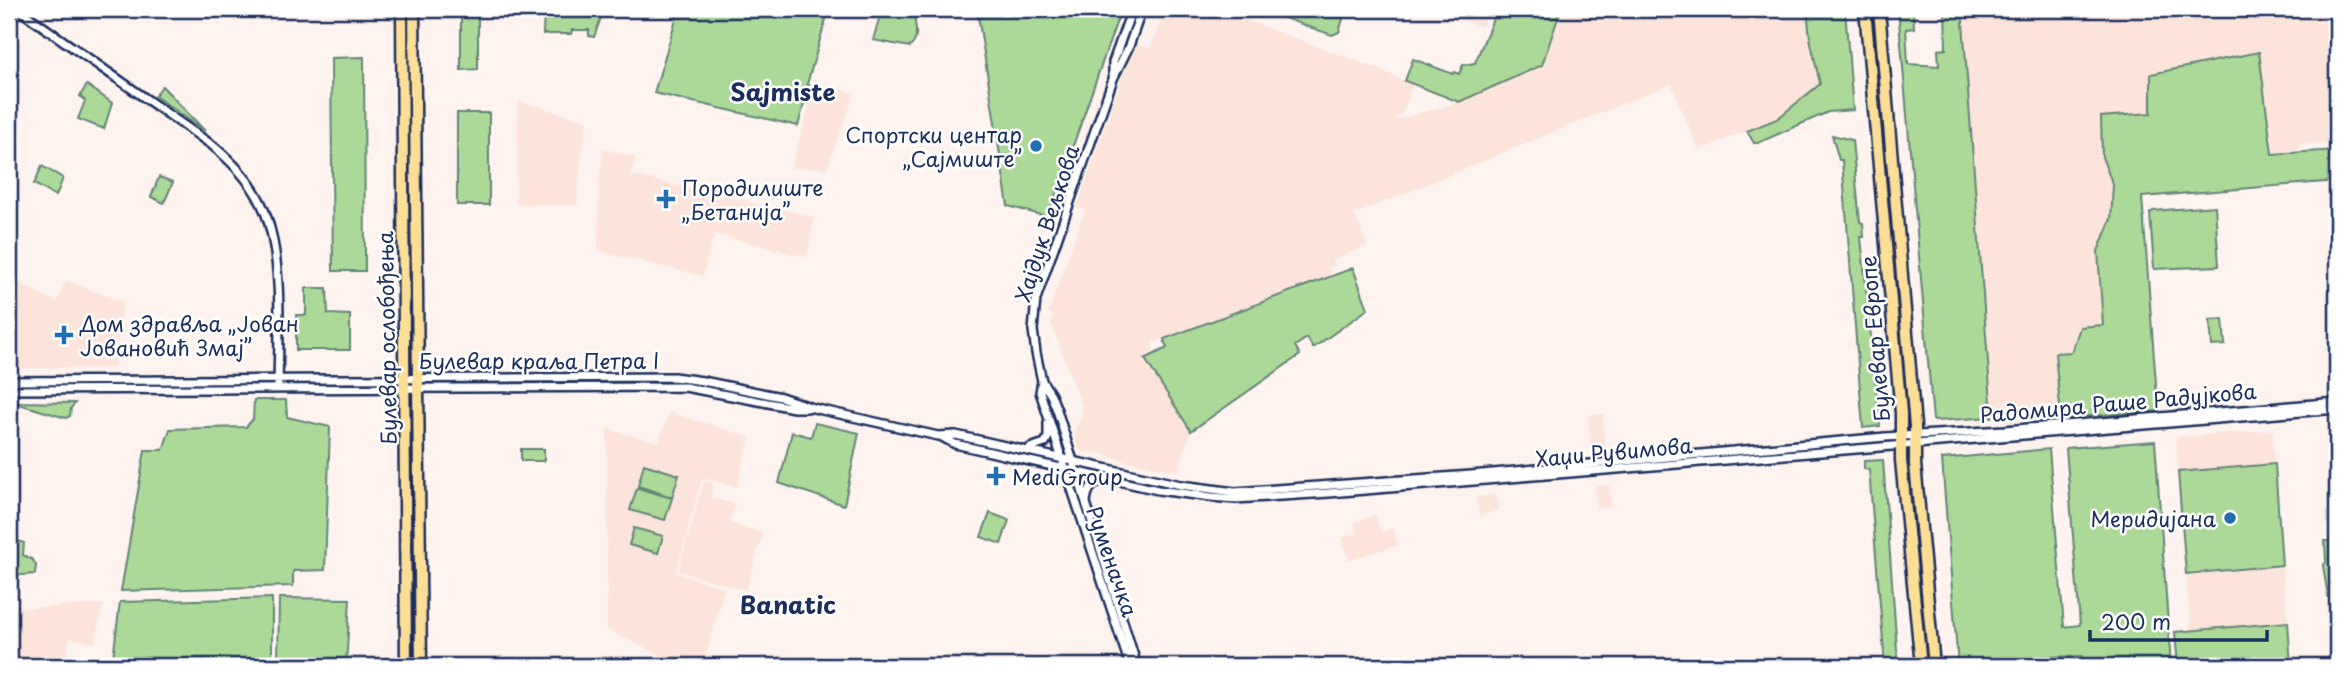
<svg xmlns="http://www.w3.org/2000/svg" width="2346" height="675" font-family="'Playpen Sans',sans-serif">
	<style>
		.built { fill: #fce4da }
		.green { fill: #acd998; stroke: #64847b; stroke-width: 2 }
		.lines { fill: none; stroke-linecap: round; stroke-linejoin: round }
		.minor-casing { stroke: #1b2f5e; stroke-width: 12 }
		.major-casing { stroke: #1b2f5e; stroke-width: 15 }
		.minor { stroke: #fff; stroke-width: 7 }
		.major { stroke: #fdde96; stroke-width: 10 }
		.poi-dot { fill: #1f6fb2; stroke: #fff; stroke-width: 2.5 }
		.labels { text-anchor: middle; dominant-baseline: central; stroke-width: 5; stroke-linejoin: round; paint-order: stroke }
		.poi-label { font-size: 21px; fill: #1b2f5e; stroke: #fff; text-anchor: start }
		.street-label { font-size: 21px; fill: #1b2f5e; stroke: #fff }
		.quarter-label { font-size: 24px; font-weight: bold; fill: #1b2f5e; stroke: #fff }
	</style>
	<rect width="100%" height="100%" fill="#fef3ee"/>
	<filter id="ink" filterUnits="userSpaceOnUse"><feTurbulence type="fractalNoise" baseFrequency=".0143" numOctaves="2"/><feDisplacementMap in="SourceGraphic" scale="14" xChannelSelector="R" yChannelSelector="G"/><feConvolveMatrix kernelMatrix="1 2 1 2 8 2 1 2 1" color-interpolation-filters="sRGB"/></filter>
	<g filter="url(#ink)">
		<path class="built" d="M1165,9H1216L1381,70L1413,85L1402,114L1394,120L1459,102L1542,65L1561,9H1807L1810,38L1820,84L1777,119L1699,150L1671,84L1355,214L1367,246L1332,260L1335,265L1328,268L1331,276L1152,343L1154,351L1145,359L1191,431L1178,471L1133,463L1098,453H1085L1078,448L1074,432L1082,415V406L1051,322L1053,315L1048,313L1085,210L1077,207L1134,43L1150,49Z
			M1434,9H1489L1482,27Z
			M1962,9H2337V142L2299,144V152L2272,154L2259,52L2151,113L2102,157L2113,185L2111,219L2098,251L2103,326L2072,353H2055L2061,418L2003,421L1992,417Z
			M816,84L855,93L827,168H791Z
			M518,101L588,121L580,167L577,205L516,204Z
			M603,149L635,157L631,175L814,217L807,257L714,234L703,276L603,252L598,247L599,185Z
			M9,279L57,302L66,280L123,302L114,368H9Z
			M669,412L750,437L737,487L702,478L676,573L725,588L703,666H685L607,630V429L659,442Z
			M1603,414L1605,449L1591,450L1588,415Z
			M2272,430L2275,464L2178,472L2176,437Z
			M704,481L714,484L710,497L735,504L730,523L763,533L746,590L678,571Z
			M1609,485L1611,507L1597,508L1595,486Z
			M1495,495L1499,510L1480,516L1475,497Z
			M1375,515L1381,532L1393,528L1398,545L1349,560L1342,538L1357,533L1354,522Z
			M2282,565L2288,622L2191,631L2186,574Z
			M103,604L95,643L70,638L64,666H9V609Z"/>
		<path class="green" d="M461,9H478V69L461,70Z
			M544,9H604L594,37L589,36V30H572L571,34H543Z
			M679,9H829L807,84L809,85L798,126L654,93Z
			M882,9H913C914,21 921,39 910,47L873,40Z
			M977,9H1121L1048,217L1008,206Z
			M1284,9H1346L1339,32L1332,35L1281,17Z
			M1497,9H1561L1542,65L1459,102L1405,81L1413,59L1453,74L1454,72L1459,74L1463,65L1475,63Z
			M1807,9H1845L1853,110L1828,112L1758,143H1754L1747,131L1777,119L1820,84L1810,38Z
			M1898,9H1913L1914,28L1906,29L1908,64L1939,66L1938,50L1946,49L1945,9H1962L1992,417L1935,421L1933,420Z
			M2259,52L2272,154L2337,150V181L2142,197L2158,411L2061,418L2055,353L2072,352L2080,327L2103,325L2098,251L2111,219L2113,185L2102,157L2101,117L2151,113V74Z
			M364,57L365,271H333L331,58Z
			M87,85L112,103L104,129L78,119L85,101L80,96Z
			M162,86L205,131L155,96Z
			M457,113H489V205H457Z
			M1832,135L1852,140L1860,222L1863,223L1864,237H1861L1880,426L1863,428L1842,160H1839Z
			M42,166L63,178L56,196L34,184Z
			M159,177L173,182L164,203L151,197Z
			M2215,206L2219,266L2154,269L2150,213L2153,211Z
			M1353,268L1368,309L1313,348L1307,338L1295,346L1300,355L1191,431L1145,359L1167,348L1164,339Z
			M306,288H327L328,314L350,315V350H296V315H306Z
			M2223,319L2225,345L2212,346L2210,320Z
			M254,400H286L287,417L330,427L325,570L293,571V586L121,591L145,450H163L170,429L246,427L253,419Z
			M12,402L75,403L71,408L70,416L66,418Z
			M815,423L859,433L844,505L779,483L792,432L811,437Z
			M2155,441L2171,666H2084L2082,656L2045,657L2046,666H1958L1942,459L2049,449L2064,627L2080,625L2066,448Z
			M521,449H544V461H521Z
			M1883,460L1898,663L1901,666H1885L1869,470L1864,469V461Z
			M644,464L679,475L672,497L638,486Z
			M2275,464L2282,565L2186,574L2178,472Z
			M637,488L672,498L665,520L630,510Z
			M990,513L1009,520L1001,544L981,537Z
			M634,528L663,536L658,553L629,545Z
			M9,538L24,543L23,555L33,560L36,565L35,574L9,576Z
			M2325,541H2337V597H2328L2323,566L2326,562Z
			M272,598V666H112L120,602Z
			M279,598L350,599L346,666H278Z
			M2288,622L2291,666H2178L2175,632Z"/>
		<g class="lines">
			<g class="minor-casing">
				<path id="minor" d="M18,9L212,145C234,163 255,186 265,212C283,258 279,334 278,384
					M1113,75V62L1132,9
					M9,381L674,377L703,381L781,397L813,408L938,436L956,435L1181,485L1235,492L1471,475L1885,437L2005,430L2337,402
					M1042,381L1040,392L1130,666
					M9,390L685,387L794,408H807
					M942,437L955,444L1158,490L1211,497L1235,499L1329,493L2337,409
					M1030,448L1045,443L1048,437V423
					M1086,503C1087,487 1094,482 1109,479
					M1137,666L1057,410L1051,395L1042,381L1036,353L1033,330L1036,299L1113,79L1129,46L1142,9"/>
			</g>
			<g class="major-casing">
				<path id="major" d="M402,9L406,666
					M414,9L421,666
					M1865,9L1901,413V460L1921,666
					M1879,9L1915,426V464L1934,666"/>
			</g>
			<use href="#minor" class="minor"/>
			<use href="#major" class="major"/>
		</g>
	</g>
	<g class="poi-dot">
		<circle cx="1036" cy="146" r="7"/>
		<path d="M662.5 188.5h7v7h7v7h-7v7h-7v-7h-7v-7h7z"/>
		<path d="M60.5 324.5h7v7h7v7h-7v7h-7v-7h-7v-7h7z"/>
		<path d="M992.5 465.5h7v7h7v7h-7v7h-7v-7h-7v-7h7z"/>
		<circle cx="2230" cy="518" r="7"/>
	</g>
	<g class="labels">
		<g class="poi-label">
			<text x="1022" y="134" text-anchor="end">Спортски центар<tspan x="1022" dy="24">„Сајмиште”</tspan></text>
			<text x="682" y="187">Породилиште<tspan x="682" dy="24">„Бетанија”</tspan></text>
			<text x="80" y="323">Дом здравља „Јован<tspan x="80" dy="24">Јовановић Змај”</tspan></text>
			<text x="1012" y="476">MediGroup</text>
			<text x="2216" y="518" text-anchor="end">Меридијана</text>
		</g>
		<g class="street-label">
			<text transform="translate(1046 223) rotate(-72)">Хајдук Вељкова</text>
			<text transform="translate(386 338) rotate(-91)">Булевар ослобођења</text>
			<text transform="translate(1874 339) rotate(-95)">Булевар Европе</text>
			<text x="539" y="360">Булевар краља Петра I</text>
			<text transform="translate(2118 402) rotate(-5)">Радомира Раше Радујкова</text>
			<text transform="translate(1614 451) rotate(-5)">Хаџи Рувимова</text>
			<text transform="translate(1113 561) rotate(71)">Руменачка</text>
		</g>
		<g class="quarter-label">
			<text x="783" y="91">Sajmiste</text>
			<text x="788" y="604">Banatic</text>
		</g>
	</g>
	<rect width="2346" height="675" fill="none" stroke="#fff" stroke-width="35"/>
	<rect x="18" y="18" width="2311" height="640" fill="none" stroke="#1b2f5e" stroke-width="2.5" filter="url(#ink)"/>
	<path d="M2090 630v10h177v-10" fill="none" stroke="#1b2f5e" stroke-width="3.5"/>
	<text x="2101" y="630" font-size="21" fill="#1b2f5e" stroke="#ffffff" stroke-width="5" paint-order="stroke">200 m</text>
</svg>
